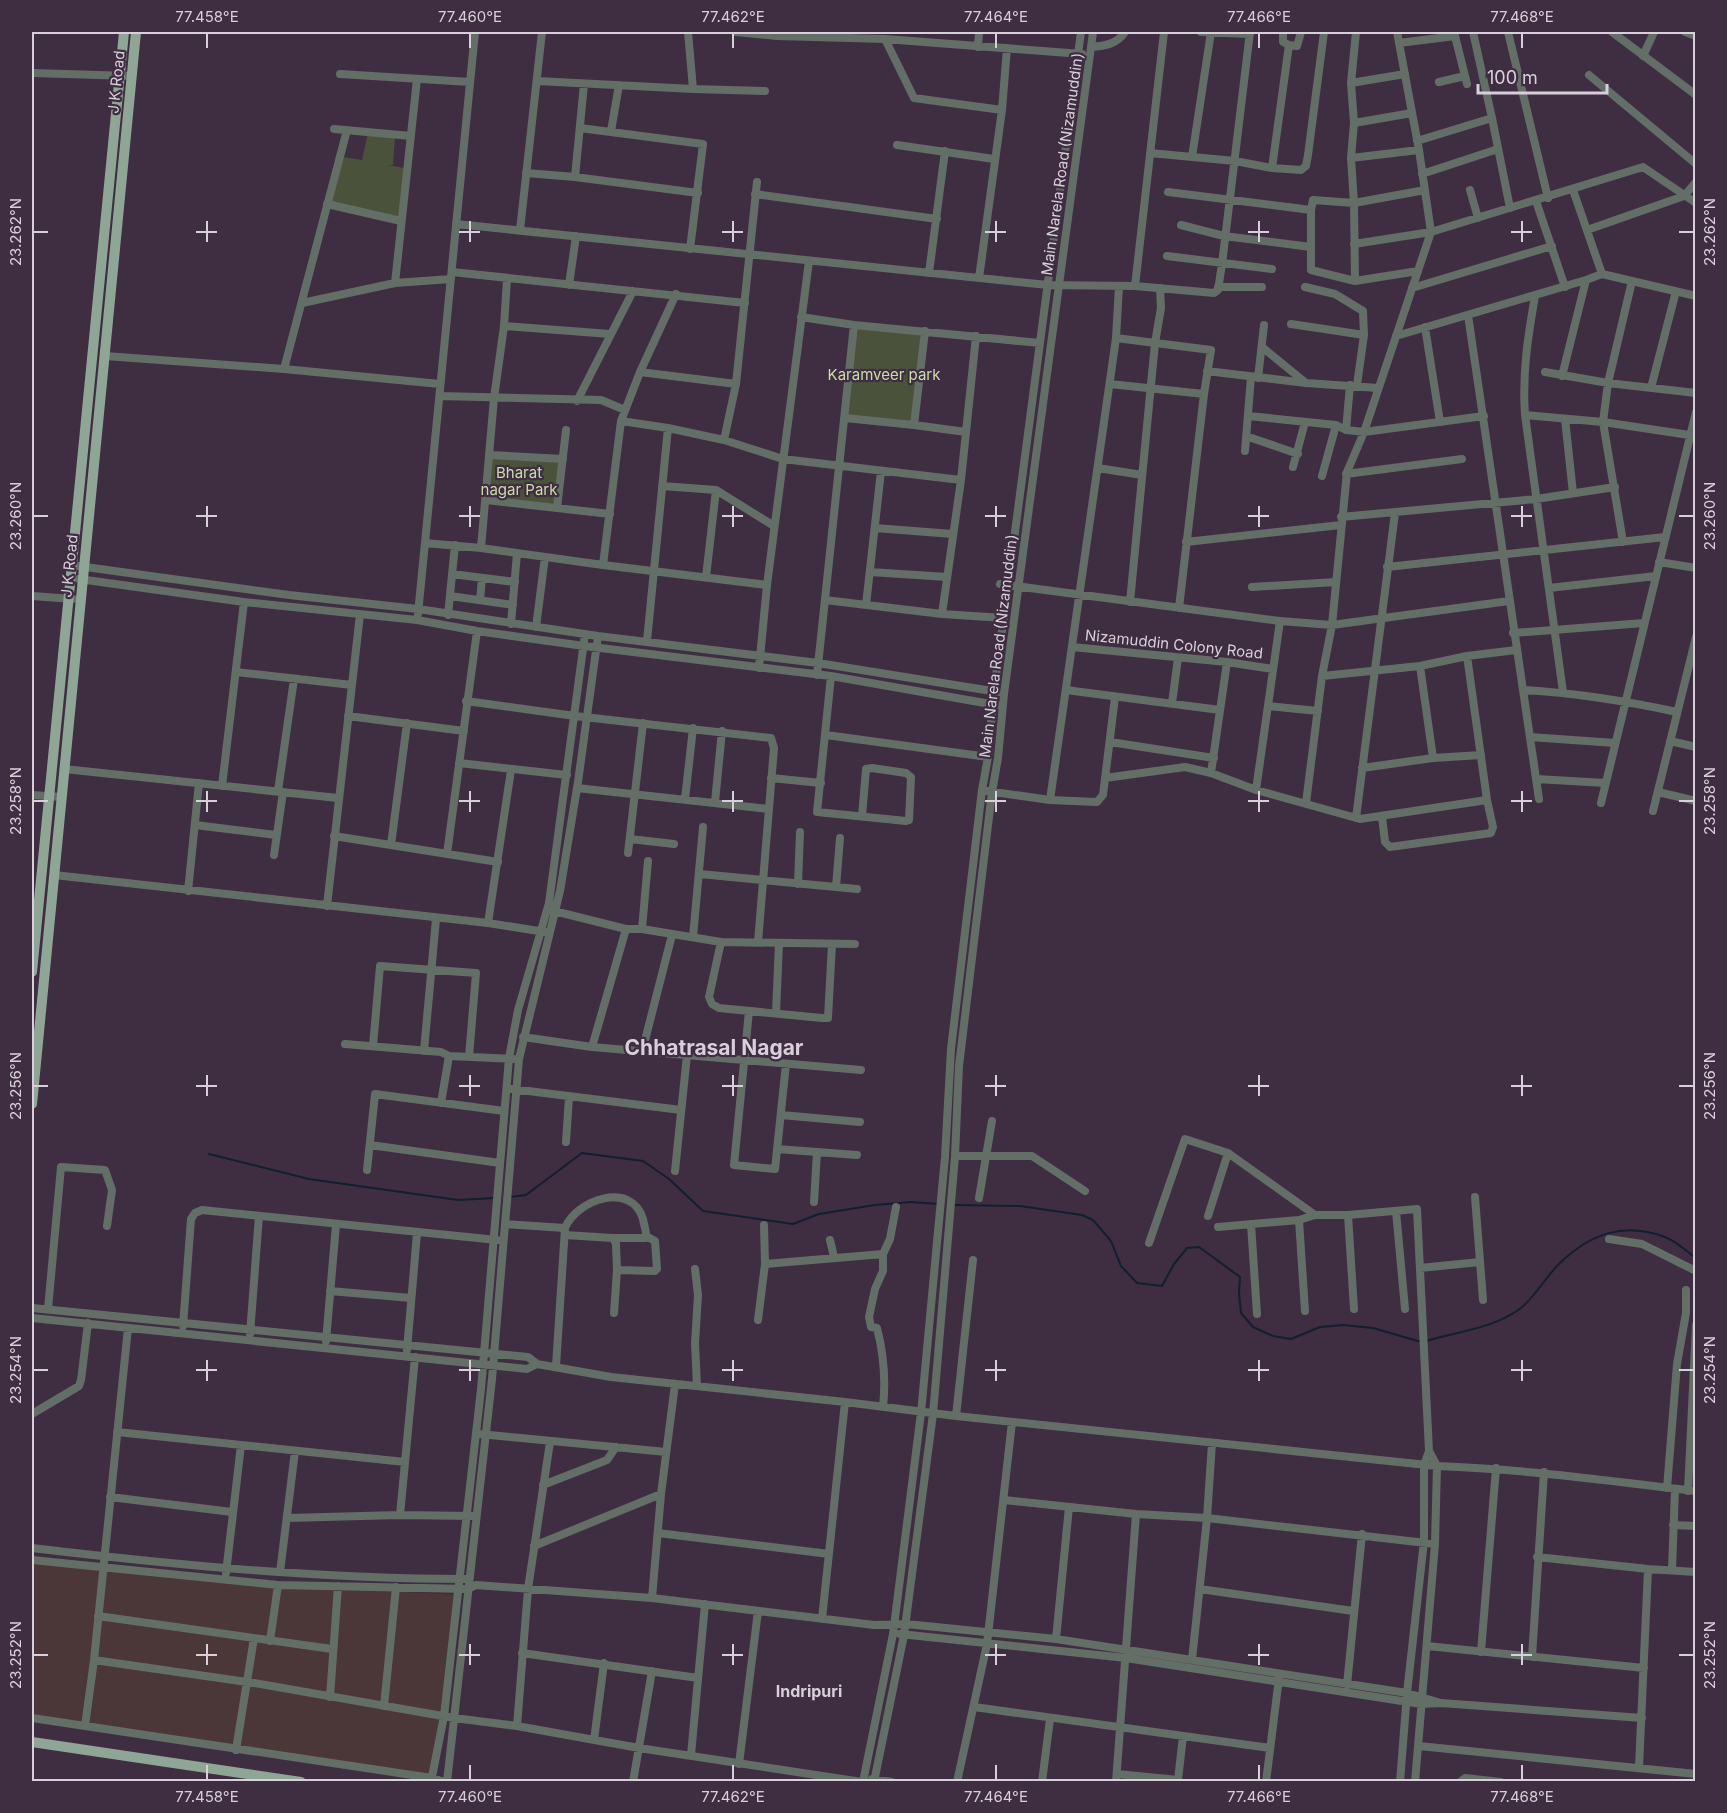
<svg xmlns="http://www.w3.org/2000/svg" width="1727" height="1813" font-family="Inter,sans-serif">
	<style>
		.commercial { fill: #4b3638 }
		.green { fill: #4a523b }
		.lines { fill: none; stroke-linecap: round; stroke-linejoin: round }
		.stream { stroke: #111f31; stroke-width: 2 }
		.minor { stroke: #636e67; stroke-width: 8 }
		.major { stroke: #8fa697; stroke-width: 10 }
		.ticks { fill: none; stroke: #d9cfda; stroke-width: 2 }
		.labels { text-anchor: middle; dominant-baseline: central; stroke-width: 4.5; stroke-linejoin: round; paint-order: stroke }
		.street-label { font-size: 15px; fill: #d9cfda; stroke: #3f2e41 }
		.park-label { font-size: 15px; fill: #cbdca9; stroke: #3f2e41 }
		.neighbourhood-label { font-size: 16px; font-weight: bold; fill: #d9cfda; stroke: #3f2e41 }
		.district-label { font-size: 21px; font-weight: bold; fill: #d9cfda; stroke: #3f2e41 }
		.neatline { fill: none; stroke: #d9cfda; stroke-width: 2 }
		.ticks-label { font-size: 15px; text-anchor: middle; fill: #d9cfda }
	</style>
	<rect width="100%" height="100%" fill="#3f2e41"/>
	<path class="commercial" d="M32,1560L278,1585L459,1595L432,1778L32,1718Z"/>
	<path class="green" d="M368,133L395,137L393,165H388L404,168L399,218L330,203L343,157L362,160Z
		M856,328L921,334L911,422L848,415Z
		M492,458L559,462L555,504L489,498Z"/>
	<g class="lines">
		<path class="stream" d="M209,1154L309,1179L458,1200L495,1198
			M510,1197L526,1195L582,1153L643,1161L669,1179L703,1211L793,1224L819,1214L875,1205L911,1202L939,1204
			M953,1205L1020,1206L1082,1215L1093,1220L1111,1241L1121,1266L1137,1283L1162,1286L1174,1264L1187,1248L1199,1247L1240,1277L1239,1293L1241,1313L1253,1327L1273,1336L1291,1339L1320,1327L1343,1325L1373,1328L1421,1342
			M1426,1341C1459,1331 1493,1329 1521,1308C1536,1296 1546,1276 1560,1263C1591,1233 1624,1222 1665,1237C1676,1241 1686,1251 1696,1258"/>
		<path class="minor" d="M688,32L693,89
			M735,32L777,36L885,39L1082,54
			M1201,32L1250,34
			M1454,32L1467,84
			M1473,32L1492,118
			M1508,32L1548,198
			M1612,32L1696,95
			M1685,32L1696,36
			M885,39L914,98L1002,110
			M1399,43L1455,36
			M1289,45L1297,46L1301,32
			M978,47L979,32
			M1091,47C1105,46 1117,44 1125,32
			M1643,56L1654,32
			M32,73L132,76
			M340,74L470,82
			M1589,75L1696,164
			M537,81L693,89L765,91
			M1439,82L1465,76
			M1351,83L1405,74
			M1354,123L1412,113
			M580,128L703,144L690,249
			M334,129L411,136
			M611,131L619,85
			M1417,141L1492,118L1510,208
			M897,145L994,159
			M1150,153L1235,161L1272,168L1301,170L1306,166L1308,155L1324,32
			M1192,157L1211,32
			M1351,158L1419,150
			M1272,168L1289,45L1283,42V32
			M526,173L575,177L698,193
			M1422,174L1498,149
			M575,177L584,84
			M1470,190L1478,218
			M1573,190L1602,274L1696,296
			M1168,192L1311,210
			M755,194L937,219
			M1536,201L1565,287
			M327,204L401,221
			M456,224L1048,285L1135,286L1214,293L1218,290L1222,264L1250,32
			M1181,225L1224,236L1311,247
			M520,230L542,32
			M1587,230L1684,196L1696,182
			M1354,244L1431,232L1643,167L1696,203
			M1167,256L1272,269
			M1418,271L1355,281L1311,270V210L1313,200L1354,203L1425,190
			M452,272L745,303
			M929,273L945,151
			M979,278L1002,110L1007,48
			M1355,281L1354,203L1351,158L1354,123L1351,83L1356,32
			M395,283L417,79
			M569,285L576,236
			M1135,286L1164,32
			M1218,287H1262
			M1305,287L1335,294L1363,311L1364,335L1357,385
			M1412,288L1552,246
			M302,303L395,283L451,279
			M1468,315L1539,799
			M801,317L854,325L1040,343
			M1291,324L1364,335
			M504,326L610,334
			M1425,327L1440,422
			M1396,336L1586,280
			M1116,338L1119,286
			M1262,347L1306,383
			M105,356L284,369L440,384
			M284,369L347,130
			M1207,371L1306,383L1378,388
			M640,372L736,384
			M1545,372L1608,383L1696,393
			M1562,376L1586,280L1602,274
			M1258,378L1264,325
			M1110,384L1204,394
			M1651,388L1676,291
			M440,396L601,400L625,410
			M577,401L633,291
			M1525,415C1522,374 1528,336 1535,296
			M1249,416L1336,425L1346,430L1364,432L1484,416
			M845,418L914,425L925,331
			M1565,419L1573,493
			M621,421L668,428L724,440L783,459L961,480
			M914,425L966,432
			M1346,430L1350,385
			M1246,436L1298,454
			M724,440L736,384L757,182
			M1245,451L1251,377
			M490,455L563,459
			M1293,467L1305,422
			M1098,468L1142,475
			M1346,474L1462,459
			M1322,476L1336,425
			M662,486L716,490L774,526
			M486,500L610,514
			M557,508L566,430
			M1341,517L1536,499L1615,487
			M875,528L953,534
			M1186,542L1341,525
			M1623,542L1603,422L1608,383L1632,281
			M425,543L481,548L603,565L767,585
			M481,548L494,398L504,326L507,279
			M1659,562L1696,568
			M71,565L289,595L418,609L598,636L818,663L998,692
			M603,565L621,421L640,372L676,294
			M1387,567L1665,537
			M870,572L947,577
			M452,574L515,582
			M706,577L716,490
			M79,579L244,602L417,620L477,631L584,646L831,676L996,705
			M1000,584L1280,621L1332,625L1509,601
			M1252,587L1336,582
			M1549,588L1656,576
			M32,596L73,599
			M450,596L513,605
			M480,600L482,578
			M825,600L942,614L1004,618
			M1130,602L1155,343L1161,308L1160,288
			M866,605L881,471
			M418,614L475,32
			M942,614L961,480L976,336
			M448,615L455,545
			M511,624L517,553
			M536,627L545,557
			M1513,633L1644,623
			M647,641L668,428
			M1072,647L1227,662L1273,669
			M1420,666L1433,758
			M759,668L767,585L809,261
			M236,672L352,685
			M817,675L854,325
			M831,676L817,812L906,821L909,820L911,777L906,773L872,768L866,769L862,816
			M1322,676L1420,666L1467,656L1516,650
			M1066,690L1220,710
			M1524,690C1576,693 1626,701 1677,712
			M1563,692L1525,415L1603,422L1696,436
			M466,701L575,716L771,738L774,748L758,942
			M1172,703L1178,658
			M1268,706L1318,711
			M348,716L464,731
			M826,735L988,757
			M1530,737L1615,743
			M1670,741L1696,747
			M1110,742L1214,758
			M459,763L567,775
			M1362,768L1433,758L1481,755
			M64,769L338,798
			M1211,773L1227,662
			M771,778L821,783
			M1105,778L1185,767L1211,773L1256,790L1360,819L1487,800
			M1536,779L1606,783
			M222,786L244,602
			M577,788L768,809
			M1256,790L1280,621
			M278,791L294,679
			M987,791L1050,800L1097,802L1103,795L1115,697
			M1658,792L1696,801
			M32,795L62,797
			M685,799L693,728
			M1050,800L1116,338L1211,350L1204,394L1179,608
			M715,802L722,731
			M1306,803L1322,676L1332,625L1347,472L1364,432L1431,232L1419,150L1397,32
			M1601,803L1696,412
			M1653,811L1696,637
			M1382,816L1385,842L1390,847L1491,833L1493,827L1487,800L1467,656
			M1356,818L1395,513
			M195,825L276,835
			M334,836L498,862
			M630,839L674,844
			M391,845L407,723
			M628,853L643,723
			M447,854L477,631
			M274,855L283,792
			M700,874L836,887L840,838
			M54,875L488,923L545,932
			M798,884L800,832
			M836,887L857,889
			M188,891L199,783
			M327,906L360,614
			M550,910L626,929H642L721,942L855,944
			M488,923L511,770
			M642,929L648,861
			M693,937L703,827
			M721,942L709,997L712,1004L719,1008L822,1018H828L832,944
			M749,1011L734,1165L775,1169L786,1064
			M776,1013L779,943
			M523,1037L592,1047L861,1070
			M345,1044L441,1052L449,1056L514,1059
			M373,1046L380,966L476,973L469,1057
			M592,1047L626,929
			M424,1051L436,919
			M642,1052L672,935
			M512,1089L681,1110
			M441,1103L449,1056
			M781,1115L860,1122
			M566,1142L569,1097
			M370,1145L500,1163
			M777,1149L857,1155
			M955,1156H1032L1085,1191
			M367,1170L375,1094L504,1111
			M675,1171L687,1055
			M1475,1197L1483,1300
			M979,1198L992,1121
			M814,1202L817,1152
			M1396,1211L1405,1309
			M1348,1215L1354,1309
			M1208,1216L1228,1153
			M1299,1220L1305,1311
			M506,1224L565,1228
			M1251,1224L1257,1314
			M1218,1227L1299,1220L1315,1215H1348L1417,1209L1429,1451L1424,1465V1541L1407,1693L1400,1782
			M565,1235L613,1238L616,1244L617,1270
			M1609,1239L1642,1244L1696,1271
			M830,1240L834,1257
			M1149,1243L1185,1139L1228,1153L1315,1215
			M765,1264L883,1254
			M1420,1268L1480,1262
			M695,1269L698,1295L695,1343L697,1386
			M330,1291L411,1298
			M32,1308L528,1357L537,1364L611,1377L845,1402L956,1416L1437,1466C1524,1469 1609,1481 1696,1491
			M48,1309L61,1167L105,1170L112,1190L107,1226
			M614,1313L617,1270L655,1271L657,1269L655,1241L646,1236
			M32,1318L527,1369L537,1364
			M758,1320L765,1264L764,1225
			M183,1326L191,1219L195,1213L202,1210L497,1240
			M250,1334L259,1216
			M326,1341L336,1225
			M407,1350L417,1233
			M556,1366L565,1228C577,1199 632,1181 643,1219C644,1226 647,1231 646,1238H613
			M883,1407C886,1379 884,1355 877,1328L871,1327L869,1317L875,1289L883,1271V1254L890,1239L896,1207
			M32,1414L79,1386L81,1380L88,1323
			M956,1416L973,1260
			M117,1432L405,1462
			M480,1434L666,1452
			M543,1485L607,1460L616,1447
			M1667,1488L1677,1364L1686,1313V1290
			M1688,1491L1696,1325
			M110,1497L232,1512
			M1004,1500L1136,1514L1207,1518L1435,1544
			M400,1515L415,1357
			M287,1518L400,1515L472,1516
			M1673,1525L1696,1526
			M658,1533L829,1554
			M534,1546L661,1494
			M32,1548C175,1565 321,1579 466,1579
			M1537,1557L1648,1569L1696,1572
			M32,1560L278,1585L468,1589L476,1585L652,1598L874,1625L906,1624L1056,1639L1407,1693L1441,1703
			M1672,1570L1675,1489
			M280,1572L295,1451
			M226,1573L241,1445
			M1200,1589L1353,1611
			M652,1598L661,1494L675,1384
			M98,1616L332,1649
			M822,1619L845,1402
			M900,1634L1126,1658L1421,1704L1441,1703L1642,1718
			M1056,1639L1069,1507
			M270,1641L278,1585
			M1427,1646L1644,1668
			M1481,1652L1496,1468
			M522,1653L698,1678
			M1532,1657L1544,1472
			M94,1660L254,1683L454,1718L517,1726L639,1748L862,1782
			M1192,1660L1207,1518L1212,1443
			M1347,1685L1362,1534
			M330,1697L338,1586
			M384,1706L396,1587
			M974,1707L1270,1748
			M32,1718L432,1778L445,1782
			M85,1726L94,1660L128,1328
			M517,1726L528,1589L550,1442
			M594,1740L604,1663
			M1419,1746L1696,1774
			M236,1750L254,1638
			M691,1755L705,1604
			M739,1764L758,1611
			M1639,1767L1648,1569
			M1117,1774L1178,1780V1782
			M872,1779L892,1782
			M1178,1780L1183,1736
			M431,1782L444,1716L481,1389L509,1058L518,1010L549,903L585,634
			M447,1782L492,1379L519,1059L560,891L578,782L598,636
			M633,1782L652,1671
			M863,1782L893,1634L921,1413L945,1157L951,1049L982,790L988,757L994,691L1081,32
			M874,1782L904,1635L933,1414L955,1156L959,1066L992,792L998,758L1004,694L1093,32
			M957,1782L987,1644L1012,1422
			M1042,1782L1050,1719
			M1116,1782L1136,1514
			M1266,1782L1279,1678
			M1415,1782L1435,1544L1437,1466L1429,1451
			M1460,1782L1465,1778L1501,1782"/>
		<path class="major" d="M32,972L124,32
			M32,1104L136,32
			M32,1742L301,1782"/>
	</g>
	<path class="ticks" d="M207,33V48M470,33V48M733,33V48M996,33V48M1259,33V48M1522,33V48M207,221V242M470,221V242M733,221V242M996,221V242M1259,221V242M1522,221V242M33,232H48M196,232H217M459,232H480M722,232H743M985,232H1006M1248,232H1269M1511,232H1532M1679,232H1694M207,506V527M470,506V527M733,506V527M996,506V527M1259,506V527M1522,506V527M33,516H48M196,516H217M459,516H480M722,516H743M985,516H1006M1248,516H1269M1511,516H1532M1679,516H1694M207,791V812M470,791V812M733,791V812M996,791V812M1259,791V812M1522,791V812M33,801H48M196,801H217M459,801H480M722,801H743M985,801H1006M1248,801H1269M1511,801H1532M1679,801H1694M207,1075V1096M470,1075V1096M733,1075V1096M996,1075V1096M1259,1075V1096M1522,1075V1096M33,1086H48M196,1086H217M459,1086H480M722,1086H743M985,1086H1006M1248,1086H1269M1511,1086H1532M1679,1086H1694M207,1360V1381M470,1360V1381M733,1360V1381M996,1360V1381M1259,1360V1381M1522,1360V1381M33,1370H48M196,1370H217M459,1370H480M722,1370H743M985,1370H1006M1248,1370H1269M1511,1370H1532M1679,1370H1694M207,1644V1665M470,1644V1665M733,1644V1665M996,1644V1665M1259,1644V1665M1522,1644V1665M33,1655H48M196,1655H217M459,1655H480M722,1655H743M985,1655H1006M1248,1655H1269M1511,1655H1532M1679,1655H1694M207,1765V1780M470,1765V1780M733,1765V1780M996,1765V1780M1259,1765V1780M1522,1765V1780"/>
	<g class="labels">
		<g class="street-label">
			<text transform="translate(116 82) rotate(-84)">J K Road</text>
			<text transform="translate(1062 164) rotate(-82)">Main Narela Road (Nizamuddin)</text>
			<text transform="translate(69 566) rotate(-84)">J K Road</text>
			<text transform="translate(1174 644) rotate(6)">Nizamuddin Colony Road</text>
			<text transform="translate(998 646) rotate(-83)">Main Narela Road (Nizamuddin)</text>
		</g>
		<g class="park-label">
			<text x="884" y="374">Karamveer park</text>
			<text x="519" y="472">Bharat<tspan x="519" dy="17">nagar Park</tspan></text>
		</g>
		<g class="neighbourhood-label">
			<text x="809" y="1691">Indripuri</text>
		</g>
		<g class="district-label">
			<text x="714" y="1047">Chhatrasal Nagar</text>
		</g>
	</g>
	<rect width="1727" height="1813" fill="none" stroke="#3f2e41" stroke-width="66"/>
	<path d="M1478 84v9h129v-9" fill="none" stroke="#d9cfda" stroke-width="3"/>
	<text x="1487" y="84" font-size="18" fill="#d9cfda" stroke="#3f2e41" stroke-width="4.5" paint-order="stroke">100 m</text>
	<rect x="33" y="33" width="1661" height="1747" class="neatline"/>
	<g class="ticks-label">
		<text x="207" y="22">77.458°E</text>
		<text x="470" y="22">77.460°E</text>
		<text x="733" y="22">77.462°E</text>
		<text x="996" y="22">77.464°E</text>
		<text x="1259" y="22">77.466°E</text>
		<text x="1522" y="22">77.468°E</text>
		<text transform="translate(16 232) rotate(-90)" y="5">23.262°N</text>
		<text transform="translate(1710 232) rotate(-90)" y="5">23.262°N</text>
		<text transform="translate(16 516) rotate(-90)" y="5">23.260°N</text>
		<text transform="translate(1710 516) rotate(-90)" y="5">23.260°N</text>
		<text transform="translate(16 801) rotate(-90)" y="5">23.258°N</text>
		<text transform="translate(1710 801) rotate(-90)" y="5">23.258°N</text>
		<text transform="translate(16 1086) rotate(-90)" y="5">23.256°N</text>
		<text transform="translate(1710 1086) rotate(-90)" y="5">23.256°N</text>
		<text transform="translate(16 1370) rotate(-90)" y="5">23.254°N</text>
		<text transform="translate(1710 1370) rotate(-90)" y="5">23.254°N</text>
		<text transform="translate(16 1655) rotate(-90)" y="5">23.252°N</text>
		<text transform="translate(1710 1655) rotate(-90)" y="5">23.252°N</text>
		<text x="207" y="1802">77.458°E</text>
		<text x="470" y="1802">77.460°E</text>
		<text x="733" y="1802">77.462°E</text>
		<text x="996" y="1802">77.464°E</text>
		<text x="1259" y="1802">77.466°E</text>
		<text x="1522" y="1802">77.468°E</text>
	</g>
</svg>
